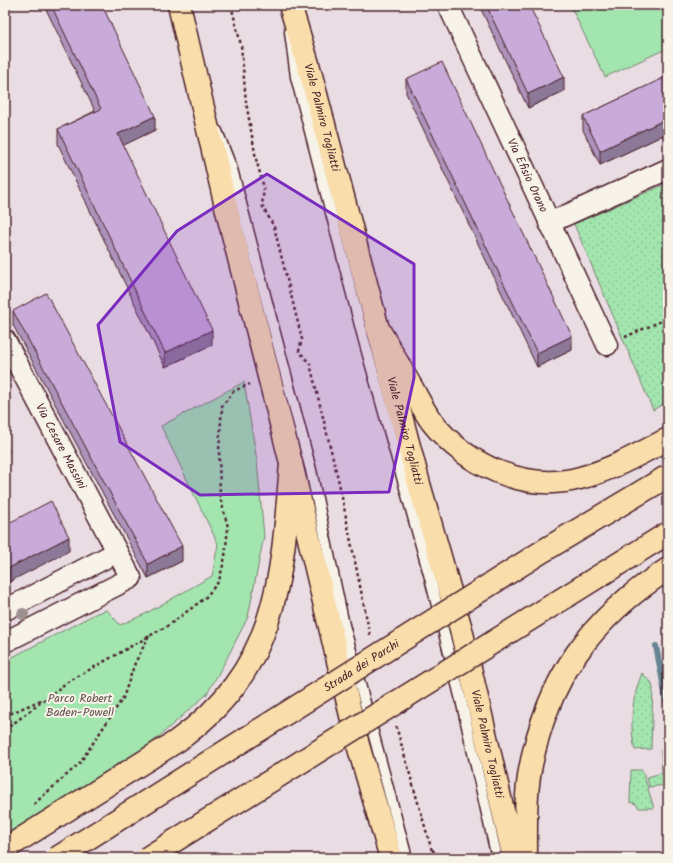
<svg xmlns="http://www.w3.org/2000/svg" width="673" height="863" font-family="Kalam,sans-serif">
	<style>
		.park { fill: #a2e5af; stroke: #76826d }
		.garden { fill: url(#garden-dots); stroke: #76826d }
		.lines { fill: none; stroke-linecap: round; stroke-linejoin: round }
		.stream { stroke: #668491; stroke-width: 6 }
		.lane-casing { stroke: #4a1f2b; stroke-width: 13 }
		.street-casing { stroke: #4a1f2b; stroke-width: 23 }
		.primary-casing { stroke: #4a1f2b; stroke-width: 25 }
		.highway-casing { stroke: #4a1f2b; stroke-width: 25 }
		.path { stroke: #4a1f2b; stroke-width: 2.5; stroke-dasharray: 3 3; stroke-linecap: butt }
		.lane { stroke: #f7f3e8; stroke-width: 10 }
		.street { stroke: #f7f3e8; stroke-width: 20 }
		.primary { stroke: #f9deab; stroke-width: 22 }
		.highway { stroke: #f9deab; stroke-width: 22 }
		.highway-bridge-casing { stroke: #4a1f2b; stroke-width: 25; stroke-linecap: butt }
		.highway-bridge { stroke: #f9deab; stroke-width: 22 }
		.tree { fill: #9e8f90 }
		.wall { fill: #ac93ba; stroke: #4a1f2b }
		.shaded-wall { fill: #8c7897; stroke: #4a1f2b }
		.building { fill: #c8abd8; stroke: #4a1f2b }
		.marked { fill: #7b2cbf; fill-opacity: 0.2; stroke: #7b2cbf; stroke-width: 3; stroke-linejoin: round }
		.labels { text-anchor: middle; dominant-baseline: central; stroke-width: 4; stroke-linejoin: round; paint-order: stroke }
		.street-label { font-size: 12px; fill: #4a1f2b; stroke: #f7f3e8 }
		.park-label { font-size: 12px; fill: #60504c; stroke: #f7f3e8 }
	</style>
	<defs>
		<pattern id="garden-dots" width="8" height="8" patternUnits="userSpaceOnUse"><rect width="8" height="8" fill="#a2e5af"/><path d="M2 2h.1M6 6h.1" fill="none" stroke="#8dc497" stroke-width="1.8" stroke-linecap="round"/></pattern>
	</defs>
	<rect width="100%" height="100%" fill="#e9dde3"/>
	<filter id="ink" filterUnits="userSpaceOnUse"><feTurbulence type="fractalNoise" baseFrequency=".025" numOctaves="2"/><feDisplacementMap in="SourceGraphic" scale="8" xChannelSelector="R" yChannelSelector="G"/><feConvolveMatrix kernelMatrix="1 2 1 2 8 2 1 2 1" color-interpolation-filters="sRGB"/></filter>
	<g filter="url(#ink)">
		<path class="park" d="M570,5H668V48L605,77Z
			M244,382L257,461L264,536L248,617L226,660L207,694L137,756L5,841V661L97,613L107,610L120,625L145,614L212,576L218,544L161,426Z"/>
		<path class="garden" d="M668,183V401L653,410L574,224Z
			M642,673L651,682L653,688L651,749L635,750C629,724 632,698 642,673Z
			M668,749V791L666,785L649,787L647,777L662,773L661,750Z
			M631,770H642L654,808H639L636,804L630,802Z"/>
		<g class="lines">
			<path class="stream" d="M656,646L668,709"/>
			<g class="lane-casing">
				<path id="lane" d="M290,32L296,77L363,337L429,574L461,700L497,858
					M217,131L232,169L311,470L344,625L407,858"/>
			</g>
			<g class="street-casing">
				<g id="street">
					<path id="s1" d="M448,5L607,345"/>
					<path d="M549,223L668,169"/>
					<path id="s2" d="M5,340L131,578L5,642"/>
					<path d="M5,610L117,552"/>
				</g>
			</g>
			<g class="primary-casing">
				<g id="primary">
					<path d="M179,5L228,215L291,463L358,745L391,858"/>
					<path id="s3" d="M290,5L308,64L419,484L461,629L514,858"/>
				</g>
			</g>
			<g class="highway-casing">
				<path id="highway" d="M377,327C389,347 400,368 412,388C418,399 424,411 432,422C466,465 525,493 580,478C611,470 639,454 668,439
					M5,849L177,741C279,668 282,577 291,463
					M526,858C526,829 525,799 530,770C547,679 591,618 668,569"/>
			</g>
			<path class="path" d="M231,5L241,45L246,102L256,159L264,188L262,205L274,227L302,339L299,351L310,364L339,483L370,635
				M625,337L668,318
				M5,454L10,450
				M5,716L41,700
				M396,726L434,858
				M5,730L66,683L169,625L205,598L219,581L225,557L228,527L220,497L219,450L222,406L234,391L250,384
				M34,804L79,764L123,698L135,663L149,636
				M432,850L443,858"/>
			<use href="#lane" class="lane"/>
			<use href="#street" class="street"/>
			<use href="#primary" class="primary"/>
			<use href="#highway" class="highway"/>
			<g class="highway-bridge-casing">
				<g id="highway-bridge">
					<path id="s4" d="M57,858L543,551L668,476"/>
					<path d="M147,858L668,533"/>
				</g>
			</g>
			<use href="#highway-bridge" class="highway-bridge"/>
		</g>
		<circle class="tree" cx="23" cy="614" r="6"/>
		<path class="wall" d="M44,5H102L155,130L123,145L212,345L165,367L58,144V129L95,111Z
			M479,5H529L564,91L528,108Z
			M668,76V133L600,165L583,130V116Z
			M406,79L572,350L537,367L406,93Z
			M13,311L182,561L148,578L13,325Z"/>
		<path class="shaded-wall" d="M564,77V91L528,108V94Z
			M155,116V130L118,148V134Z
			M668,118V133L600,165V151Z
			M212,330V345L165,367V353Z
			M572,336V350L537,367V353Z
			M69,537V551L5,584V570Z
			M182,546V561L148,578V564Z"/>
		<path class="building" d="M51,5H102L155,116L118,134L212,330L165,353L58,129L101,109Z
			M486,5H529L564,77L528,94Z
			M442,62L572,336L537,353L406,79Z
			M668,76V118L600,151L583,116Z
			M46,293L182,546L148,564L13,311Z
			M51,501L69,537L5,570V525Z"/>
	</g>
	<path class="marked" d="M267,174L414,264V378L389,492L200,495L120,442L98,325L177,231Z"/>
	<g class="labels">
		<g class="street-label">
			<text stroke="none"><textPath href="#s3" startOffset="117">Viale Palmiro Togliatti</textPath></text>
			<text stroke="none"><textPath href="#s1" startOffset="188">Via Efisio Orano</textPath></text>
			<text stroke="none"><textPath href="#s3" startOffset="441">Viale Palmiro Togliatti</textPath></text>
			<text stroke="none"><textPath href="#s2" startOffset="120">Via Cesare Massini</textPath></text>
			<text stroke="none"><textPath href="#s4" startOffset="360">Strada dei Parchi</textPath></text>
			<text stroke="none"><textPath href="#s3" startOffset="765">Viale Palmiro Togliatti</textPath></text>
		</g>
		<g class="park-label">
			<text x="80" y="698">Parco Robert<tspan x="80" dy="14">Baden-Powell</tspan></text>
		</g>
	</g>
	<rect width="673" height="863" fill="none" stroke="#f7f3e8" stroke-width="20"/>
	<rect x="10" y="10" width="653" height="843" fill="none" stroke="#4a1f2b" stroke-width="1.5" filter="url(#ink)"/>
</svg>
